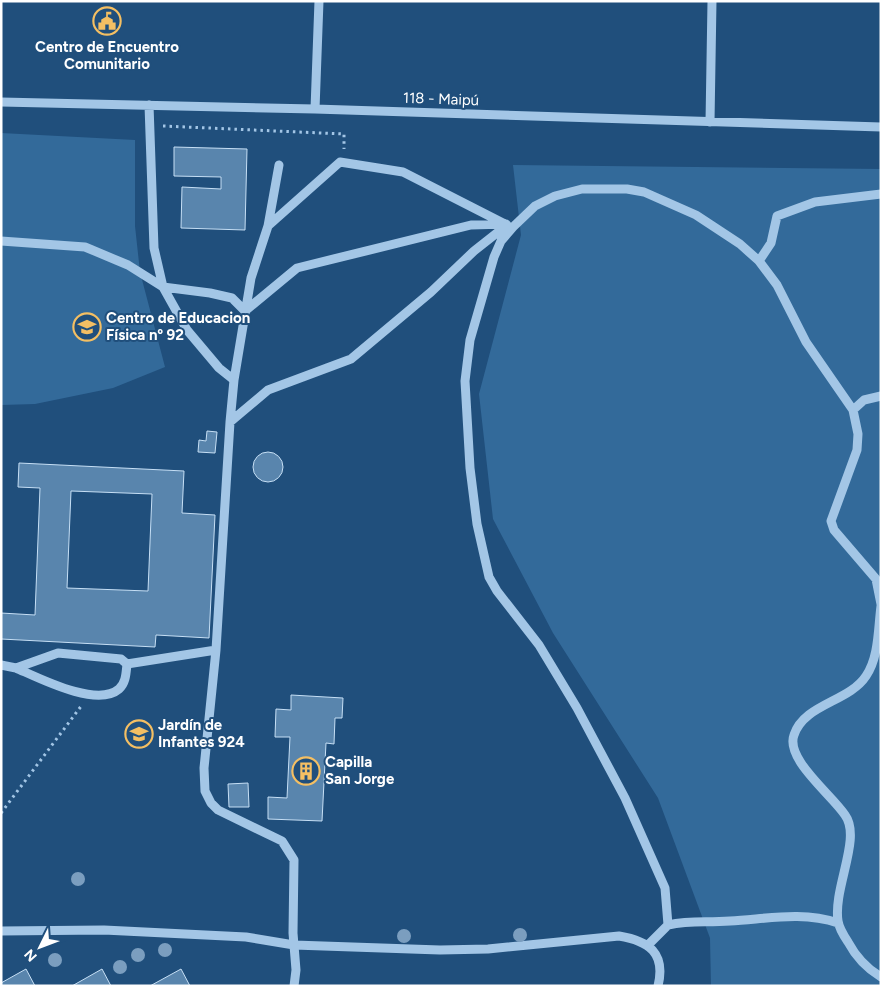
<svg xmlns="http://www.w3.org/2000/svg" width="882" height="987" font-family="Figtree,sans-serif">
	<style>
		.green { fill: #336a9a }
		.building { fill: #5985ad; stroke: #c6dff5; fill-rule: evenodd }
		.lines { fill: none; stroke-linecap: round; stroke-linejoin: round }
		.path { stroke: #a3c6e6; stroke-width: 3; stroke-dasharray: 2.5 4; stroke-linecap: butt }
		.minor { stroke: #a3c6e6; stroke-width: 9 }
		.tree { fill: #7b9ebf }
		.labels { text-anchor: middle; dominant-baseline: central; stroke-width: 4; stroke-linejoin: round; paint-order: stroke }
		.poi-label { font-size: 15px; font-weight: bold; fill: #fff; stroke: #204f7c; text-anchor: start }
		.street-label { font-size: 15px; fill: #fff; stroke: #204f7c }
	</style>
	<rect width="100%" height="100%" fill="#204f7c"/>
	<path class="green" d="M1,133L135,140V226L140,272L165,367L113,388L35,404L1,405Z
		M513,165L881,169V986H711L710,938L658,798L553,633L493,519L479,394L521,235Z"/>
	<path class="building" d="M174,147L247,149L245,230L181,228L182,187L221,189V177L174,176Z
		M207,431L217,432L215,453L198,452L199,440L206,441Z
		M253 467a15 15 0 1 1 30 0a15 15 0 1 1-30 0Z
		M19,463L184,471L182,513L215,515L209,638L156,635L155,647L1,639V613L35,615L40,488L18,487ZM71,491L152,494L148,591L67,588Z
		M291,695L343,698L342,718H335L334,744L326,743L322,821L268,819V797L287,798L290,737H275L276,709L291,710Z
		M248,783L249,807H229L228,784Z
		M26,969L35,986H1V983Z
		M102,969L111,986H72Z
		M181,969L190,986H150Z"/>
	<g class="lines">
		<path class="path" d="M163,126L344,134V149
			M1,813L82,705"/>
		<path class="minor" d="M1,102L315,109L881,127
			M149,105L154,248L163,287L187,330L219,368L234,380
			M315,109L319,1
			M710,122L712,1
			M279,165L268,226L251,278L234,380L230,422L216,650L204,768L205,791L211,803L218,810L282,841L294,860L293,933L296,970L294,986
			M268,226L340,162L403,172L503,223
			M1,241L85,247L128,265L163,287L210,293L232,298L245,311L297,268L471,225L506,224
			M759,261L771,243L777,216L815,202L881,194
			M853,410L864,400L881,396
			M230,422L268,390L351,359L431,292L474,251L507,225
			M881,606C878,629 879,657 866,676C849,702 804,704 794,735C785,759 832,795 845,815C862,838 833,888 838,921C839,928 844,936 848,942C856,957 866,968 881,977
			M58,653L121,659L127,664C126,673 126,683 119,689C97,708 39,678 16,668Z
			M127,664L216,650
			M1,665L16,668
			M838,923C802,911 767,919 730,921C706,923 692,920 668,925L665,888L625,798L577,708L539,645L497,591L489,577L477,524L470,468L465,381L470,340L494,257L501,241L513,227L535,206L555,196L582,189H627L644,192L696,215L740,244L759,261L777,285L806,342L853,410L858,434L857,450L831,521L834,530L876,579L881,604
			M1,931L104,930L246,937L294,945L440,950L488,949L619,936C649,941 666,953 658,986
			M648,945L668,925"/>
	</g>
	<g class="tree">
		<circle cx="78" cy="879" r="7"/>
		<circle cx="520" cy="935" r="7"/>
		<circle cx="404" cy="936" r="7"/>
		<circle cx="165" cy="950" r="7"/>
		<circle cx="138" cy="955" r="7"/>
		<circle cx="55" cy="960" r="7"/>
		<circle cx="120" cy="967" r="7"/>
	</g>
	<defs>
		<g id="civic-ring" transform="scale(1.4375)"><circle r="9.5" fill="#204f7c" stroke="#f4bf63" stroke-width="1.5"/><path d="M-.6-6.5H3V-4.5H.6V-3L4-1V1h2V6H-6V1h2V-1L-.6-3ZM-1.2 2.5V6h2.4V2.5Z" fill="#f4bf63"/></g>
		<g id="school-ring" transform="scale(1.4375)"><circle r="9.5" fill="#204f7c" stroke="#f4bf63" stroke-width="1.5"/><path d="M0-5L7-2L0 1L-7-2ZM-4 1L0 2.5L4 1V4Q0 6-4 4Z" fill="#f4bf63"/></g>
		<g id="building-ring" transform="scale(1.4375)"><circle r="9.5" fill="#204f7c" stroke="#f4bf63" stroke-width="1.5"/><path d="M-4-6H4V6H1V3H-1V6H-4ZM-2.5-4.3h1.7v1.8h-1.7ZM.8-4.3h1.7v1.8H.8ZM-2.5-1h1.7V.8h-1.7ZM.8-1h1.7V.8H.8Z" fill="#f4bf63"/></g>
	</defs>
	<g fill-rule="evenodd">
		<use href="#civic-ring" x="107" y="21"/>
		<use href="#school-ring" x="87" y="327"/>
		<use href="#school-ring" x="139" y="734"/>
		<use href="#building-ring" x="306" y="771"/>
	</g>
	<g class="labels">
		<g class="poi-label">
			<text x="107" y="47" text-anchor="middle">Centro de Encuentro<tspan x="107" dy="17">Comunitario</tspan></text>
			<text x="106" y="318">Centro de Educacion<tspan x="106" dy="17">Física nº 92</tspan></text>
			<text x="158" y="725">Jardín de<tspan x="158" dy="17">Infantes 924</tspan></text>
			<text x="325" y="762">Capilla<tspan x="325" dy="17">San Jorge</tspan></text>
		</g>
		<g class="street-label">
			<text transform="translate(441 99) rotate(2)">118 - Maipú</text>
		</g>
	</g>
	<rect width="882" height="987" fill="none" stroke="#ffffff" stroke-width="5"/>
	<g transform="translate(40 947) rotate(228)" stroke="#204f7c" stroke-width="4" paint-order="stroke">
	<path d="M0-4L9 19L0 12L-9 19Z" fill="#ffffff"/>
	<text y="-8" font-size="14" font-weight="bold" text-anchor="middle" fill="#ffffff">N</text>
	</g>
</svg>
